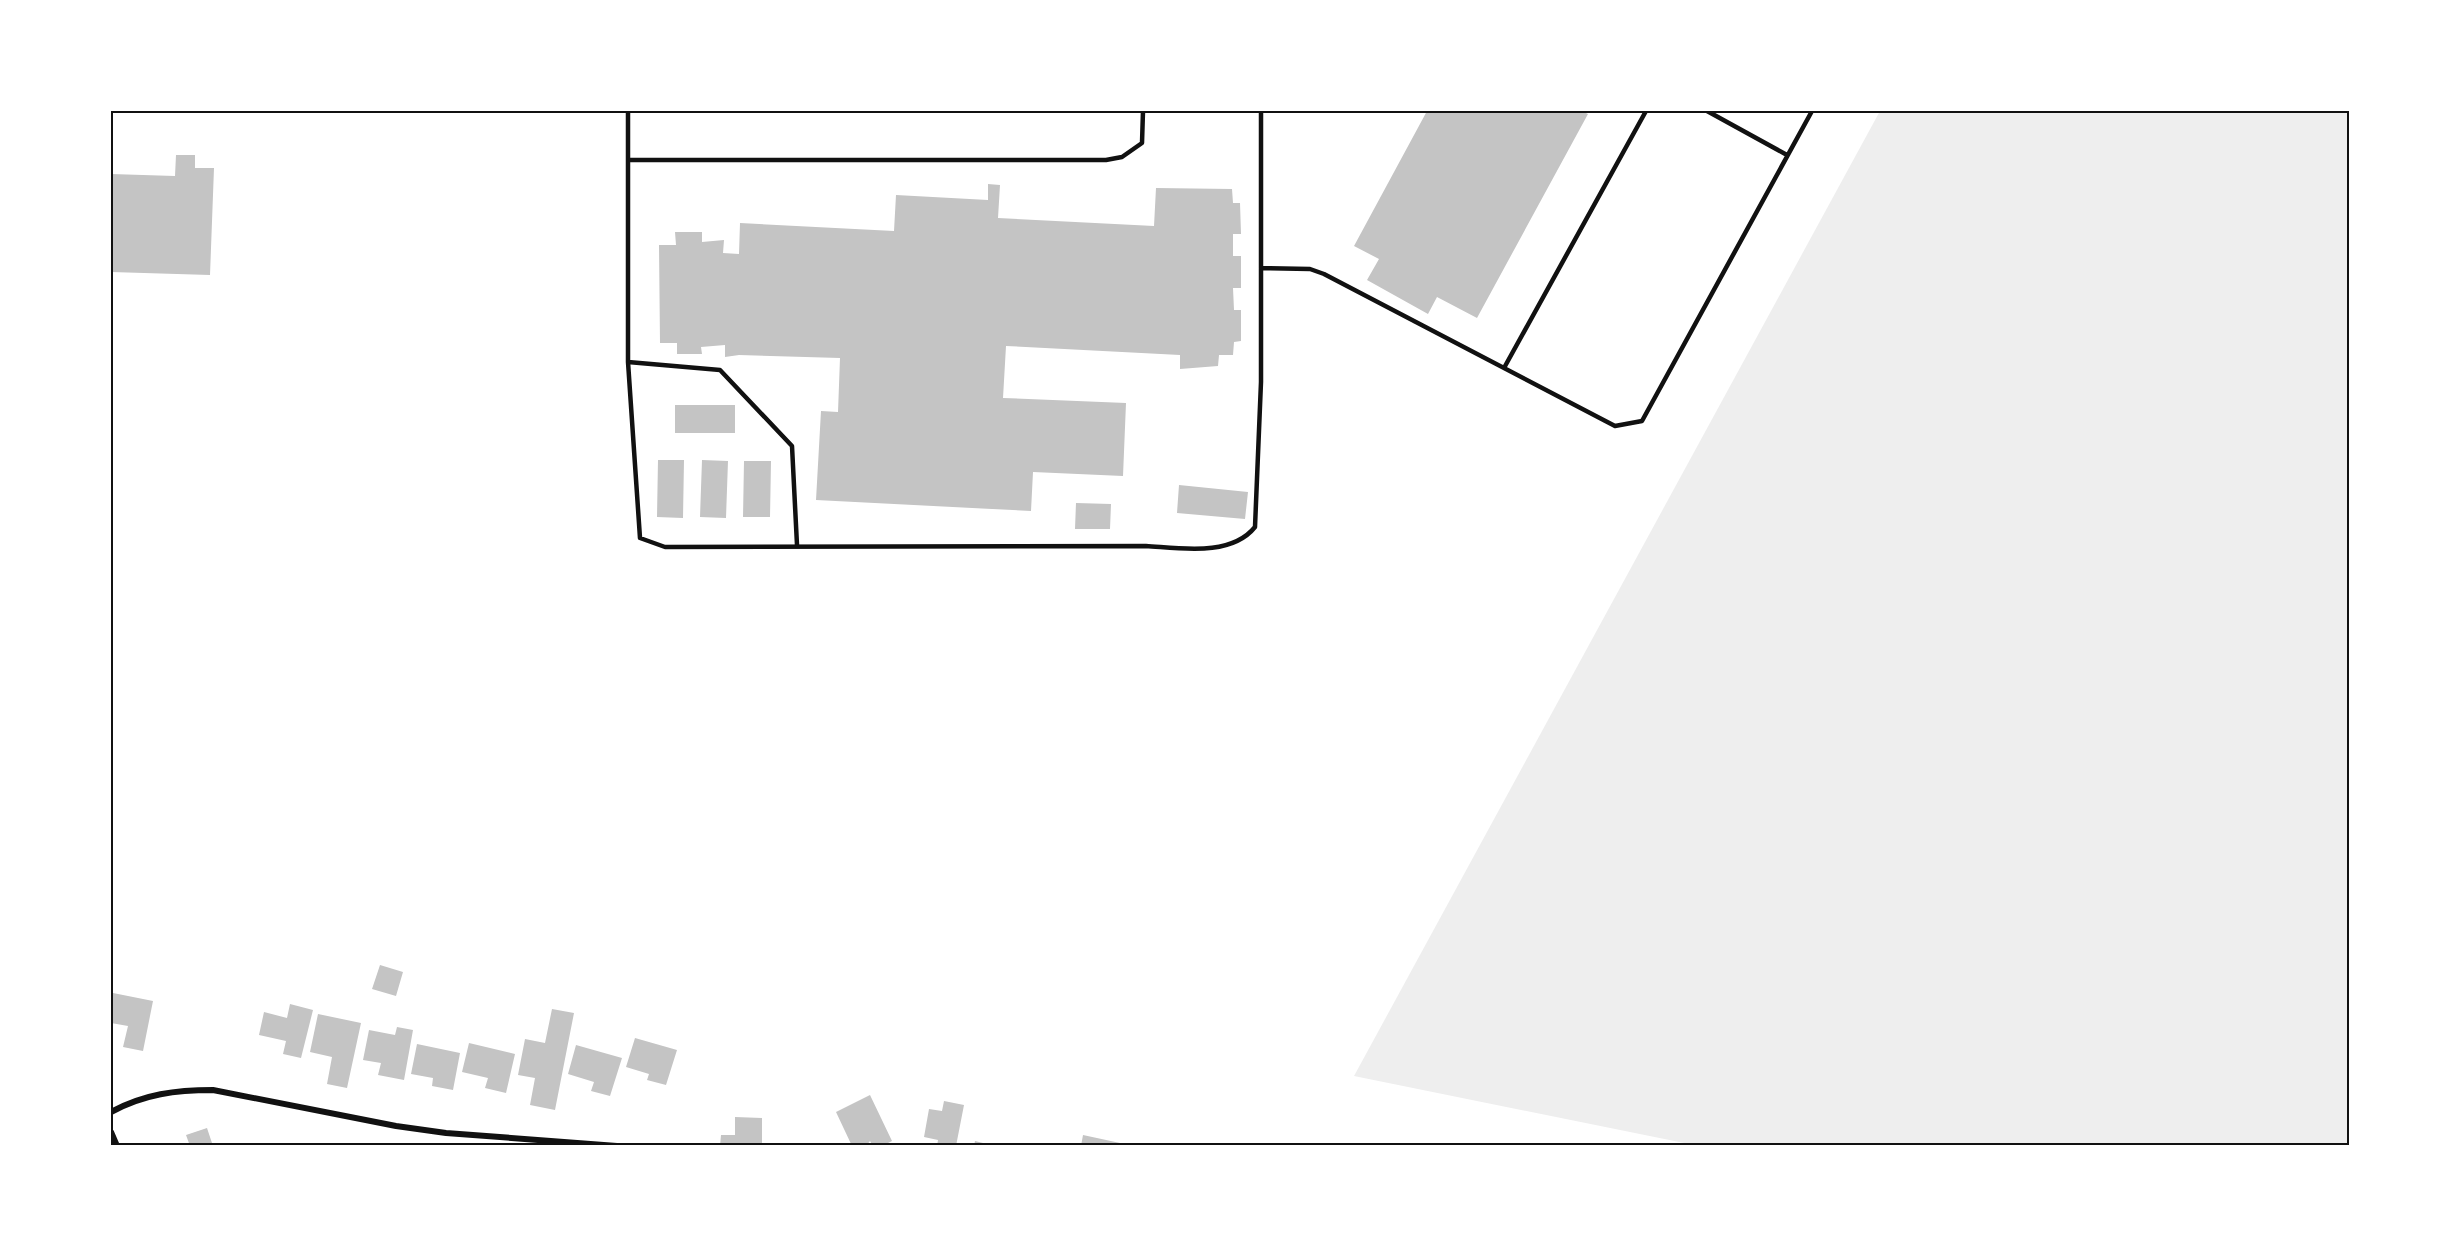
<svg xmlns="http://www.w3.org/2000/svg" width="2460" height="1257" font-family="'Zilla Slab',serif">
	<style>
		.green { fill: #eee }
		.building { fill: #c4c4c4 }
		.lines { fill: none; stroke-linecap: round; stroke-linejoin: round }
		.service { stroke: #111; stroke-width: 4.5 }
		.minor { stroke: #111; stroke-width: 6 }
		.neatline { fill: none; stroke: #111; stroke-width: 2 }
	</style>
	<rect width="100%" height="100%" fill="#fff"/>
	<path class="green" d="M1880,111H2349V1146H1699L1354,1076Z"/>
	<path class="building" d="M1427,111H1582L1588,114L1477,318L1437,297L1428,314L1367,280L1379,259L1354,246Z
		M176,155H195V168H214L210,275L111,272V174L175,176Z
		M988,184L1000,185L998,218L1154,226L1156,188L1232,189L1233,203H1240L1241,234H1233V256H1241V288H1233L1234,310H1241V341L1234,342L1233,355H1219L1218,366L1180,369V355L1006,346L1003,398L1126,403L1123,476L1033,472L1031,511L816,500L821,411L838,412L840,358L739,355L725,357V345L701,347L702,354H677V343H660L659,245H676L675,232H702V242L724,240L723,253L739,254L740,223L894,231L896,195L988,200Z
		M675,405H735V433H675Z
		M658,460H684L683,518L657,517Z
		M702,460L728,461L726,518L700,517Z
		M744,461H771L770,517H743Z
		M1179,485L1248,492L1245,519L1177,513Z
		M1076,503L1111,504L1110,529H1075Z
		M380,965L403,972L396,996L372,989Z
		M113,993L153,1001L143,1051L123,1047L128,1026L111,1023Z
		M290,1004L313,1010L301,1058L283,1054L286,1041L259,1035L264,1012L287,1018Z
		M552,1009L574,1013L555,1110L530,1105L535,1078L518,1075L525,1039L545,1043Z
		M318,1014L361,1023L347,1088L327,1084L332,1057L310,1052Z
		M397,1027L413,1030L404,1080L378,1075L381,1063L363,1060L369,1030L395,1035Z
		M635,1038L677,1050L666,1085L647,1080L649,1074L626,1067Z
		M469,1043L515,1054L506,1093L485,1088L488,1078L462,1072Z
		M417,1044L460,1053L453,1090L432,1086L433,1078L411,1074Z
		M576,1045L622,1058L610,1096L591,1091L594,1082L568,1074Z
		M870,1095L892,1141L882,1146H873L870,1141L866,1146H852L836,1112Z
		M944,1101L964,1105L956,1146H937L938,1140L924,1137L929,1109L942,1111Z
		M735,1117L762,1118V1146H720L721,1135H735Z
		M207,1128L213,1146H190L186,1135Z
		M1083,1135L1120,1143V1146H1081Z
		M975,1141L991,1145V1146H974Z"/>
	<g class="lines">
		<path class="service" d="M628,111V362L640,538L665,547L1146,546C1180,548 1231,557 1255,527L1261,382V111
			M1707,111L1787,155
			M628,160H1106L1122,157L1142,143L1143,111
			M1261,268L1310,269L1324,274L1615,426L1642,421L1812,111
			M628,362L720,370L792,446L797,545
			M1504,368L1646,111"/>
		<path class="minor" d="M111,1112C144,1094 176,1090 213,1090L396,1126L446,1133L617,1146
			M111,1132L117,1146"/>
	</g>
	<rect width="2460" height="1257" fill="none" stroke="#ffffff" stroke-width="225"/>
	<rect x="112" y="112" width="2236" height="1032" class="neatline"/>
</svg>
